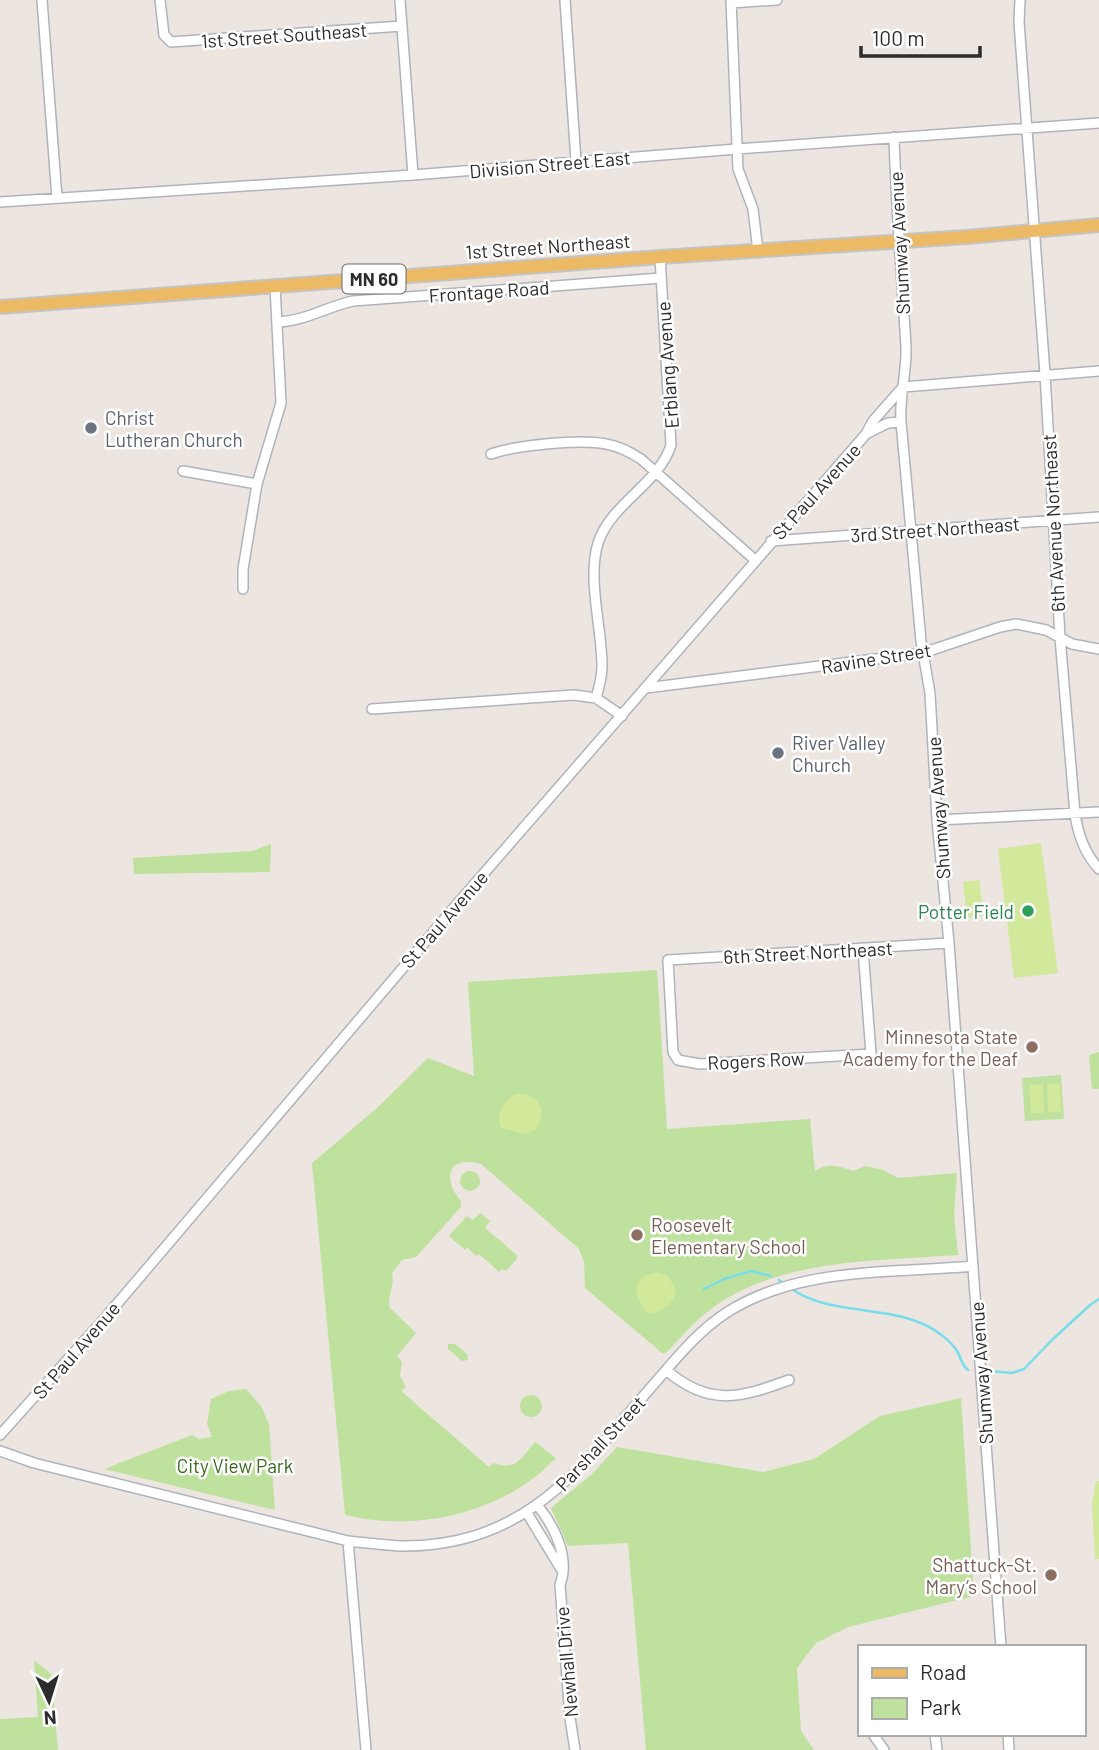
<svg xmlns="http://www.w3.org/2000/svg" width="1099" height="1750" font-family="Barlow,sans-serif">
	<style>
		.green { fill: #bfe19e }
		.pitch { fill: #d2e89a }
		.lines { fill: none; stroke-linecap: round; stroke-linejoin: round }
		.stream { stroke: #77ddeb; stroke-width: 2.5 }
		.minor-casing { stroke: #afb4bc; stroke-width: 12 }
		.major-casing { stroke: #c4c4c4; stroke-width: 16 }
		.minor { stroke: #fff; stroke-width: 9 }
		.major { stroke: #ecb965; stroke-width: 12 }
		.worship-dot { fill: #6b7280; stroke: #fff; stroke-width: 2.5 }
		.leisure-dot { fill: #2e9e5b; stroke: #fff; stroke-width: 2.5 }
		.education-dot { fill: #8d6e63; stroke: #fff; stroke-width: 2.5 }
		.labels { text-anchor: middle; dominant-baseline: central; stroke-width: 5; stroke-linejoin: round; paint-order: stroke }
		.shield { fill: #fff; stroke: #6b6b6b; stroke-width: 2 }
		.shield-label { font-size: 18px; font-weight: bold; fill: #2c2c2c }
		.street-label { font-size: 19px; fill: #2c2c2c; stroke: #fff }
		.worship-label { font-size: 19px; fill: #5b616d; stroke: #fff; text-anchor: start }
		.leisure-label { font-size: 19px; fill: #27864d; stroke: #fff; text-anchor: end }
		.education-label { font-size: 19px; fill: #785e54; stroke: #fff; text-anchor: end }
		.park-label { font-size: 19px; fill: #38681d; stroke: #fff }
	</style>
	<rect width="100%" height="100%" fill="#ede5df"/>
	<path class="green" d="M271,844L270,872L134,874L133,858L252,851Z
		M657,970L667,1129L810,1119L815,1171C828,1162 839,1166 853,1171L866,1166L883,1170L898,1178L957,1173L954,1215L958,1255C880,1261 790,1258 721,1302C699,1316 683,1335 666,1353H662L585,1288L584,1261L578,1248L481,1164C449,1154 441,1178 461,1201V1207L416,1257L402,1260L392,1273C395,1284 388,1294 389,1307L416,1333L397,1356L402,1362L400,1376L406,1387L401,1391L489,1467L494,1463C516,1472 522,1457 535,1442L556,1458C504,1513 417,1533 345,1515L312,1163L376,1109L428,1058L474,1076L468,982Z
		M1099,1052V1089H1092L1089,1055Z
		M1061,1075L1064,1119L1025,1121L1022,1078Z
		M460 1181a10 10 0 1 1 20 0a10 10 0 1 1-20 0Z
		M480,1213L490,1221L485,1228L517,1255V1259L506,1271L502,1269L499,1272L479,1254L476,1256L467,1247L465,1250L449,1236L467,1216L473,1220Z
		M448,1344H455L467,1354L468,1360L462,1361L448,1349Z
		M246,1389L261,1406L269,1424L275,1510L104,1469L192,1435L199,1439L212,1437L207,1424L211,1399L229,1391Z
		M520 1406a11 11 0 1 1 22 0a11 11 0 1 1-22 0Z
		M961,1398L974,1596L848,1627L816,1643L797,1668L801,1731L814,1750H646L628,1543L568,1546L551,1508L591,1475L617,1447L763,1472L814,1459L880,1416Z
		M34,1660L51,1674L58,1750H0V1719L38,1717Z"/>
	<path class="pitch" d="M1041,843L1058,973L1014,978L998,849Z
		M979,880L984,916L967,918L963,882Z
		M1060,1083L1061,1112H1048L1047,1084Z
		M1043,1084L1044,1113H1031L1029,1085Z
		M515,1094C539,1093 548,1109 536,1130L524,1134L501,1128C495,1114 504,1102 515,1094Z
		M659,1272L667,1275L676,1289C674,1304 666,1307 653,1314L646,1312C633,1293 631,1276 659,1272Z
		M1096,1481H1099V1559H1095L1092,1503Z"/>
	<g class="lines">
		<path class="stream" d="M779,1280L782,1282
			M704,1289L724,1279L751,1271L771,1276
			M792,1289C826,1314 883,1306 923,1324C935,1329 951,1341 957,1351C962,1359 961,1364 968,1370
			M988,1371L1012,1373L1024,1369L1052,1340L1090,1305L1099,1299"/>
		<g class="minor-casing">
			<path id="minor" d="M42,0L57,198
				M160,0L164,35L171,42L402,26
				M400,0L413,175
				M565,0L576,161
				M731,0L738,169L753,209L758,251
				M1020,0L1019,22L1045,374L1060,637L1075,814C1078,835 1084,853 1099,869
				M731,3L777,0
				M894,137C896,207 902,277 906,347C907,372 899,397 901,422L921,641L930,693L937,820L949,943L1001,1647
				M0,202L413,175L737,149L1099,123
				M278,322C305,321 326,307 353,301L661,278
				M867,432L873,421L903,387L1099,371
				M491,454C517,445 579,439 606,444C619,446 630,452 641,459L755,560
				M183,471L257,484
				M771,541L1099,517
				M243,589V569L257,484L281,403L275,286
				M646,688L923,653L1000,627L1016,624L1046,630L1072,644L1099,649
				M596,698C599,688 602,676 602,666C602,628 587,579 598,543C611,503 659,484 671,445L660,257
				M372,709L574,695L596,698L622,716
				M937,820L1099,812
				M863,949L871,1054L700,1064L678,1060L673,1052L668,960L949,943
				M666,1370C709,1407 740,1398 789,1380
				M0,1435L105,1318L459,902L866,434L888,423L901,422
				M0,1451L34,1463L348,1541C366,1543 384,1545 401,1546C522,1547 576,1474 647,1392C672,1364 694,1334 726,1313C799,1266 889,1274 973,1266
				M538,1506C555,1527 570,1558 560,1585L570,1718L575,1750
				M527,1513L561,1569
				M348,1541L366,1750
				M873,1734L884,1750
				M935,1734L937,1750
				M1008,1734L1009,1750"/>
		</g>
		<g class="major-casing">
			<path id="major" d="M0,307L660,257L967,237L1099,225"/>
		</g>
		<use href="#minor" class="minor"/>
		<use href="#major" class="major"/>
	</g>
	<g class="worship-dot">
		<circle cx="91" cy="428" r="7"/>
		<circle cx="778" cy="753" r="7"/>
	</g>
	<circle class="leisure-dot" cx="1028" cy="911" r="7"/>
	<g class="education-dot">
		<circle cx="1032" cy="1047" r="7"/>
		<circle cx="637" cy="1235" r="7"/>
		<circle cx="1051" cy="1575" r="7"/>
	</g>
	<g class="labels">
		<rect class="shield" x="342.5" y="264.5" width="63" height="29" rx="5"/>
		<g class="shield-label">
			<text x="374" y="279">MN 60</text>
		</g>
		<g class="street-label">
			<text transform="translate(284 35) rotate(-4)">1st Street Southeast</text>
			<text transform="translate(550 164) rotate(-5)">Division Street East</text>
			<text transform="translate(899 243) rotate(-93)">Shumway Avenue</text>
			<text transform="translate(548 246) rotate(-4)">1st Street Northeast</text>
			<text transform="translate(489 291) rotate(-4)">Frontage Road</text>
			<text transform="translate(667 365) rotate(-94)">Erblang Avenue</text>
			<text transform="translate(816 491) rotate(-48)">St Paul Avenue</text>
			<text transform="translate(1053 523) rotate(-93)">6th Avenue Northeast</text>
			<text transform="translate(935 529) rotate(-4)">3rd Street Northeast</text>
			<text transform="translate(876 658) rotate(-9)">Ravine Street</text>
			<text transform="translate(938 808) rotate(-94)">Shumway Avenue</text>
			<text transform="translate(444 919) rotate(-49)">St Paul Avenue</text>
			<text transform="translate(808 952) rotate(-3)">6th Street Northeast</text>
			<text transform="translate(756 1060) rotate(-3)">Rogers Row</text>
			<text transform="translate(76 1350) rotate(-49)">St Paul Avenue</text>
			<text transform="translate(981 1373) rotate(-94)">Shumway Avenue</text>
			<text transform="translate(600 1443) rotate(-47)">Parshall Street</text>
			<text transform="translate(566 1662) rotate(-95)">Newhall Drive</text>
		</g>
		<g class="worship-label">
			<text x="105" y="417">Christ<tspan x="105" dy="22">Lutheran Church</tspan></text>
			<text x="792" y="742">River Valley<tspan x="792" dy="22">Church</tspan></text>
		</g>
		<g class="leisure-label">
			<text x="1014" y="911">Potter Field</text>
		</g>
		<g class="education-label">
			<text x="1018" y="1036">Minnesota State<tspan x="1018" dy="22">Academy for the Deaf</tspan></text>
			<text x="651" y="1224" text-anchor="start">Roosevelt<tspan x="651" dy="22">Elementary School</tspan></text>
			<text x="1037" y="1564">Shattuck-St.<tspan x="1037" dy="22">Mary’s School</tspan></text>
		</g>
		<g class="park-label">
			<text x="235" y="1465">City View Park</text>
		</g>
	</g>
	<rect x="858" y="1645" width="228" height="91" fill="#ffffff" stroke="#ababab" stroke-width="2"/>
	<rect x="872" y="1668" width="35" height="10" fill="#ecb965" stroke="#ababab" stroke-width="2"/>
	<text x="920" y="1680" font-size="21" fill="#2c2c2c">Road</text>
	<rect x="872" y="1698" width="35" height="21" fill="#bfe19e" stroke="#ababab" stroke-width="2"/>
	<text x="920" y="1715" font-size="21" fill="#2c2c2c">Park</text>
	<g transform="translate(49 1701) rotate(176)" stroke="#ffffff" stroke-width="5" paint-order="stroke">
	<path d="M0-5L12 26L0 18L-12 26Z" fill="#2c2c2c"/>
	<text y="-10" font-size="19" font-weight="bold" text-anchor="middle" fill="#2c2c2c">N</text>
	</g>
	<path d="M861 46v10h119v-10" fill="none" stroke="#2c2c2c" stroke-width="3.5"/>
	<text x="872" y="46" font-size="21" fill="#2c2c2c" stroke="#ffffff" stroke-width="5" paint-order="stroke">100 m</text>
</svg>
